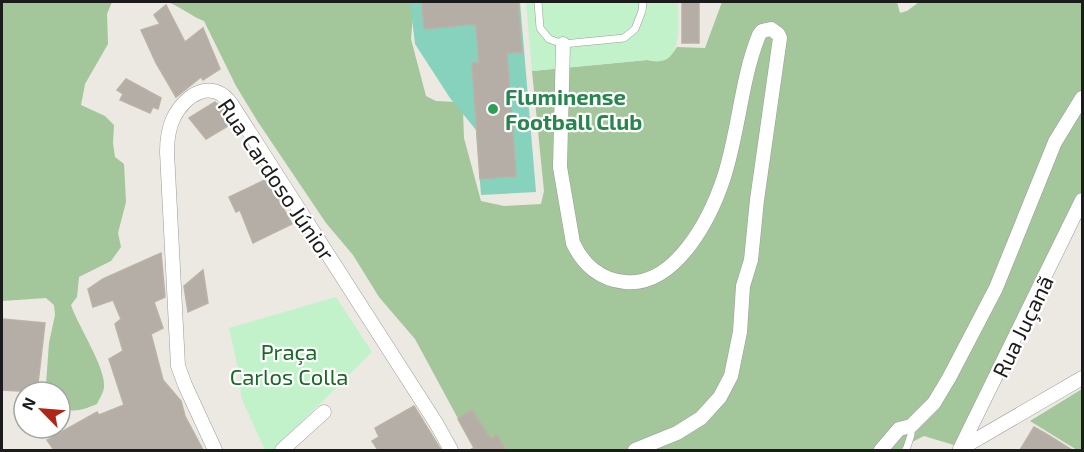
<svg xmlns="http://www.w3.org/2000/svg" width="1084" height="452" font-family="'Exo 2',sans-serif">
	<style>
		.forest { fill: #a3c69a }
		.park { fill: #c1f2ca }
		.pitch { fill: #87d2bd }
		.building { fill: #b4aea7; stroke: #bbb1a5; stroke-width: 1.5 }
		.lines { fill: none; stroke-linecap: round; stroke-linejoin: round }
		.lane-casing { stroke: #9c9c9c; stroke-width: 8 }
		.street-casing { stroke: #9c9c9c; stroke-width: 15 }
		.lane { stroke: #fff; stroke-width: 7 }
		.street { stroke: #fff; stroke-width: 14 }
		.leisure-dot { fill: #2e9e5b; stroke: #fff; stroke-width: 2 }
		.labels { text-anchor: middle; dominant-baseline: central; stroke-width: 4.5; stroke-linejoin: round; paint-order: stroke }
		.leisure-label { font-size: 22px; font-weight: bold; fill: #27864d; stroke: #fff; text-anchor: start }
		.street-label { font-size: 22px; fill: #1b1b1b; stroke: #fff }
		.park-label { font-size: 22px; fill: #176b26; stroke: #fff }
	</style>
	<rect width="100%" height="100%" fill="#ebe9e1"/>
	<path class="forest" d="M2,2H112L107,14L108,44L85,84L81,105L105,116L114,125L113,143L115,157L124,164L126,202L118,233L121,247L111,261L79,277L77,297L71,305C78,326 106,368 104,387C104,392 99,399 97,404C85,409 72,414 60,407V392H49L46,384L49,343L55,315L54,305L46,298L2,301V195L3,193L2,177Z
		M168,2H412L413,15L411,39L426,96L436,101L456,102L463,110L464,138L481,201L504,206L541,204L544,191L532,71L647,60C662,61 668,60 677,47L705,48L722,2H897L900,13L907,11L919,2H1082V194L957,446L924,436L904,446L900,450H475L415,339L379,297L353,255L326,223L258,122L236,86L204,21C191,16 181,7 168,2Z
		M1082,389V450H1077L1030,421Z"/>
	<path class="park" d="M526,2H678C678,18 683,58 661,61C657,62 651,61 647,60L532,71Z
		M336,297L372,352L273,450H265L241,397L240,377L229,328Z"/>
	<path class="pitch" d="M410,2H520L536,192L481,195L476,130L450,98L415,44Z"/>
	<path class="building" d="M422,2H518L522,52L507,53L516,176L480,179L472,63H479L476,24L424,29Z
		M682,2H699V43H682Z
		M166,5L185,42L203,28L220,69L203,80L201,77L176,97L156,63L141,30L160,24L154,15Z
		M126,79L161,98L158,109L153,107L150,113L120,100L123,94L117,90Z
		M215,102L225,110L233,123L206,139L189,118Z
		M267,179L292,224L253,243L240,210L236,212L229,197Z
		M161,253L165,297L154,302L163,328L151,334L163,380L181,401L185,416L203,450H54L47,440L97,412L99,415L124,405L109,359L123,351L115,324L121,319L113,300L93,307L88,289L103,279Z
		M203,270L208,303L188,312L184,286Z
		M2,319L45,323L37,392L2,390Z
		M414,406L441,450H378L372,441L379,437L375,428Z
		M472,410L491,439L497,435L506,450H470L474,448L458,419Z
		M1034,427L1048,435L1072,450H1020Z"/>
	<g class="lines">
		<g class="lane-casing">
			<path id="lane" d="M538,2L540,28L549,39L563,44L624,38L635,29L642,11L643,2
				M906,450L911,435V426"/>
		</g>
		<g class="street-casing">
			<path id="street" d="M563,44L560,167L573,243C583,265 601,280 625,282C676,287 711,217 724,177C739,131 741,79 759,35L762,31L771,29L778,34L780,38L757,200L751,260L743,286L740,332L731,376L720,397L701,418L677,433L635,450
				M960,449L1082,200
				M960,449L1082,378
				M215,450L185,385L178,366L167,152C167,141 168,130 173,119C185,94 213,77 232,105L436,423L451,450
				M282,450L324,412
				M881,450L899,429L911,426L934,403L949,378L996,288L1055,142L1082,98"/>
		</g>
		<use href="#lane" class="lane"/>
		<use href="#street" class="street"/>
	</g>
	<circle class="leisure-dot" cx="493" cy="109" r="6"/>
	<g class="labels">
		<g class="leisure-label">
			<text x="505" y="96">Fluminense<tspan x="505" dy="25">Football Club</tspan></text>
		</g>
		<g class="street-label">
			<text transform="translate(277 179) rotate(56)">Rua Cardoso Júnior</text>
			<text transform="translate(1022 326) rotate(-64)">Rua Juçanã</text>
		</g>
		<g class="park-label">
			<text x="289" y="351">Praça<tspan x="289" dy="25">Carlos Colla</tspan></text>
		</g>
	</g>
	<rect width="1084" height="452" fill="none" stroke="#1b1b1b" stroke-width="6"/>
	<g transform="translate(42 410) rotate(295)"><circle r="28" fill="#ffffff" stroke="#a4a4a4" stroke-width="1.5"/>
	<path d="M0-4.5L10 22L0 15L-10 22Z" fill="#b02516"/>
	<text y="-9" font-size="16" font-weight="bold" text-anchor="middle" fill="#1b1b1b">N</text>
	</g>
</svg>
